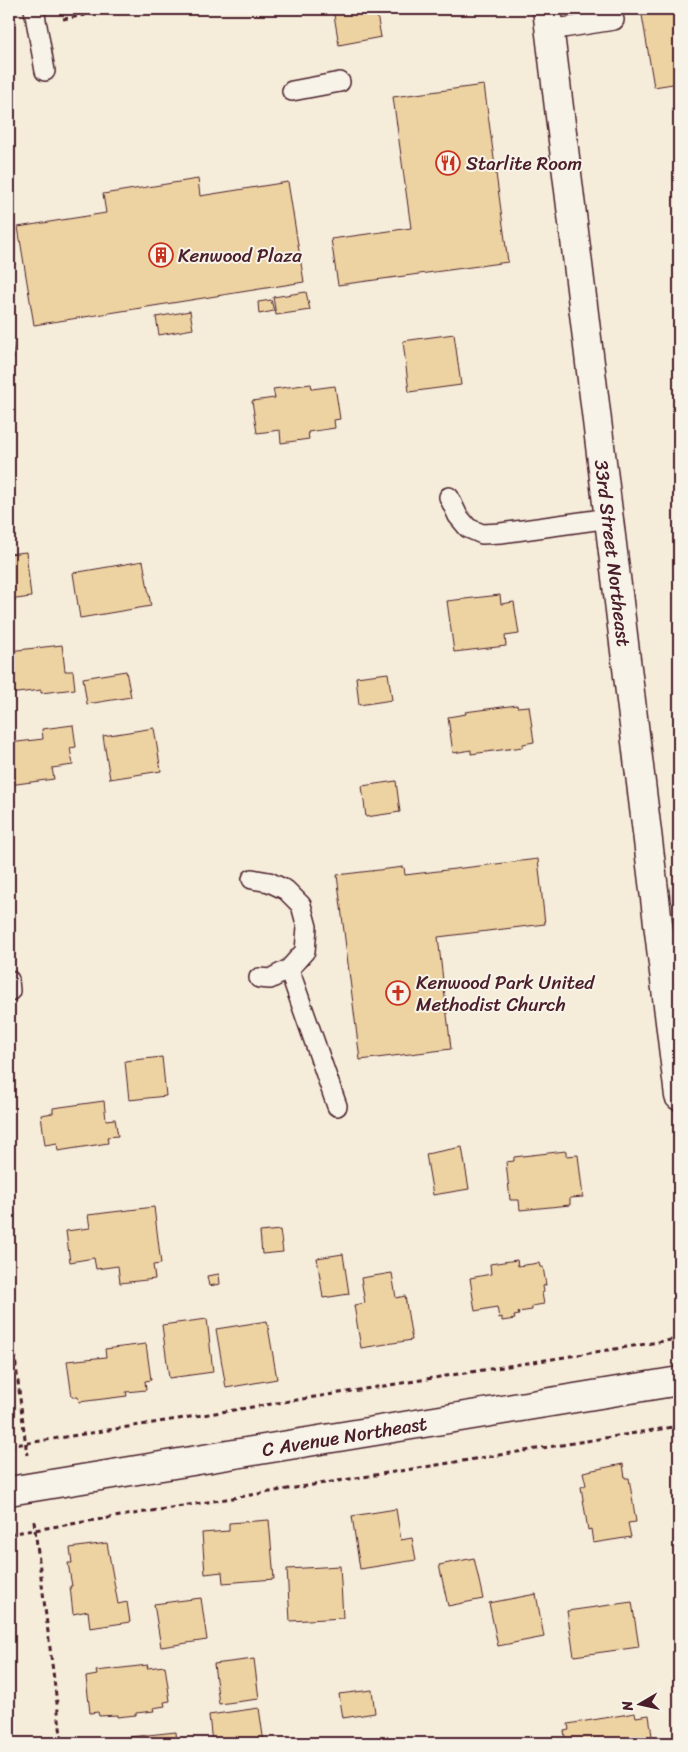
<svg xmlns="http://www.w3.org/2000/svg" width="688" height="1752" font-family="Sriracha,sans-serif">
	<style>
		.building { fill: #eed3a2; stroke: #4a1f2b }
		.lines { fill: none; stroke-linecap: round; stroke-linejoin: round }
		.lane-casing { stroke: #4a1f2b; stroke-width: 22 }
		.street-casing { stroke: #4a1f2b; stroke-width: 31 }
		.secondary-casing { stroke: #4a1f2b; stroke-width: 31 }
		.path { stroke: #4a1f2b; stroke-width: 3; stroke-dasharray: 5 4; stroke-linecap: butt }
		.lane { stroke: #f7f3e8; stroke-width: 19 }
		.street { stroke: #f7f3e8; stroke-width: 28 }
		.secondary { stroke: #f7f3e8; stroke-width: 28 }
		.labels { text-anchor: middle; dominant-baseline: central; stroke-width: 4; stroke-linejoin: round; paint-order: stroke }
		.poi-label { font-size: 19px; fill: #4a1f2b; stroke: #f7f3e8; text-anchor: start }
		.street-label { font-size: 19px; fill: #4a1f2b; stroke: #f7f3e8 }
	</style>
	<rect width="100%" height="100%" fill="#f5edda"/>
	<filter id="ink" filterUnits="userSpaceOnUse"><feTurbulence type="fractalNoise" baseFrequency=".02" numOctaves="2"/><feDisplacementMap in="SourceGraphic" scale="10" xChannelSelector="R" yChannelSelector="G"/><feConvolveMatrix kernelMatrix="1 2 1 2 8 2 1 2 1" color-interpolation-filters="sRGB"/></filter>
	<g filter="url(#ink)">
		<path class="building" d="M333,9H376L381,37L339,45Z
			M641,9H679V83L654,87Z
			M484,85L508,262L338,285L331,239L411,228L393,97Z
			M198,179L200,196L288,182L304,282L34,325L18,227L106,213L103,194Z
			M306,292L310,310L276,315L273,297Z
			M271,300L274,311L259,314L258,302Z
			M190,311L193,329L159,335L156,317Z
			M454,334L461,385L409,392L403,341Z
			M12,340L14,359H9V341Z
			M311,384L312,389L335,386L340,419L334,420L335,428L308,432L309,439L281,443L280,430L257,433L252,401L275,398L273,389Z
			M26,552L31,597L9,600V554Z
			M143,561L151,606L80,618L73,573Z
			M500,595L501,604L514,602L519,634L505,636L506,646L454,652L447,601Z
			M62,645L65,671H73L75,689L41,693V690L9,694V651Z
			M126,671L131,697L87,704L83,678Z
			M388,673L392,700L359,705L356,677Z
			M517,705V707L529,706L534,742L523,744V747L471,754V750L453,753L448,717L466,714L465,712Z
			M73,725L76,747L70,748L73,765L52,768L54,779L9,785V743L43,739L42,729Z
			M154,728L161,771L110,779L103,736Z
			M396,781L400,812L366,817L362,786Z
			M538,859L545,924L438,937L451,1049L360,1060L337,875L404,867L405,875Z
			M162,1057L166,1096L129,1100L125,1061Z
			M104,1101L106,1120L115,1119L118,1136L107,1137L108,1143L58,1151L57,1143L45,1145L41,1115L53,1113V1108Z
			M462,1147L469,1189L433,1195L426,1154Z
			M566,1151V1156L578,1155L583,1197L570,1198V1205L520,1210L519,1200H510L506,1162L514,1161V1157Z
			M154,1207L161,1264L153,1265L155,1279L120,1283L118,1266L96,1269L94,1258L70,1262L66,1231L90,1228L88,1215Z
			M280,1230L283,1252L262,1254L260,1232Z
			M343,1254L349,1294L323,1298L317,1258Z
			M517,1260L518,1266L539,1263L540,1267H543L546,1285L543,1286L544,1292L542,1293L544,1304L532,1306V1310L518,1312L519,1315L514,1316L515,1319L502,1321V1317L499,1318L497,1307L475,1311L470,1278L491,1274L490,1264Z
			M392,1273L396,1298L405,1296L412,1340L361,1348L354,1305L365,1303L361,1278Z
			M219,1274L220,1284L209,1286L207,1276Z
			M207,1319L213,1372L169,1378L162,1325Z
			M267,1321L277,1379L226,1388L216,1329Z
			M146,1344L151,1380L145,1381L146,1390L126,1392L127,1396L79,1402L78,1397H72L67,1361L106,1357L105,1349Z
			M623,1464L625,1478H629L636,1522L628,1523L631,1537L593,1543L591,1529L588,1530L581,1487L586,1485L583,1472Z
			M396,1509L401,1540L412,1538L416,1560L360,1569L352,1516Z
			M269,1520L274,1579L223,1583L222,1572L205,1574L202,1533L229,1531V1523Z
			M107,1543L118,1604L127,1602L130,1622L90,1628L88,1611L73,1614L70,1586H72L68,1563H72L70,1548Z
			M474,1558L483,1599L448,1606L439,1565Z
			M340,1566L343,1618L290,1621L287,1569Z
			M536,1594L544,1637L498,1646L489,1603Z
			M201,1598L207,1640L161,1647L154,1604Z
			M632,1602L639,1647L574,1656L567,1611Z
			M254,1659L259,1699L219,1704L214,1664Z
			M148,1665L147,1668L165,1666L170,1701L164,1702L165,1706L153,1708L154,1711L136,1713V1715L117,1717V1715L99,1716L98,1712L90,1713L86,1677L97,1675L96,1671Z
			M372,1690L375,1713L343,1718L339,1694Z
			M259,1708L264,1743H212L209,1715Z
			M635,1713L636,1717L649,1715L653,1743H566L564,1731L569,1730L568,1724Z
			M176,1732L177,1743H102L101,1740Z"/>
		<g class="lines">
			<g class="lane-casing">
				<path id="lane" d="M34,9L45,71
					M550,30L614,20
					M292,91L340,82
					M449,497L458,516L468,528L482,534L501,533L610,518
					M252,879L269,882L286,890L301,905L307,927L305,951L289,969L270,979L259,978
					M289,969L337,1106
					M9,980L10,991"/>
			</g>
			<g class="street-casing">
				<g id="street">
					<path id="s1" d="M547,9L679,1096"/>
				</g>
			</g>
			<g class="secondary-casing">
				<g id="secondary">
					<path id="s2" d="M9,1491L679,1381"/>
				</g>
			</g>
			<path class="path" d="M63,19L119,9
				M9,1309L27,1455
				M9,1446L677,1339
				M34,1521L62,1743
				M9,1534L679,1426"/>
			<use href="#lane" class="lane"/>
			<use href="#street" class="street"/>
			<use href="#secondary" class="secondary"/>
		</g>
	</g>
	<defs>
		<g id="restaurant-ring" transform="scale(1.25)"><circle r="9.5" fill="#f7f3e8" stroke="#c8321e" stroke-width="1.5"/><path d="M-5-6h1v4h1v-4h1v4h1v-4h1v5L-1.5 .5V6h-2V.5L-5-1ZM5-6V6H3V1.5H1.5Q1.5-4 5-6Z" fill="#c8321e"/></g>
		<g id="building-ring" transform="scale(1.25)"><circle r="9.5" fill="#f7f3e8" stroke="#c8321e" stroke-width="1.5"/><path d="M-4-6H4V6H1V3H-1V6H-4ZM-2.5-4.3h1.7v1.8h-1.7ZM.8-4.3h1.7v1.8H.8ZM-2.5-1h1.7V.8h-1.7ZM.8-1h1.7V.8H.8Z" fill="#c8321e"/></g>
		<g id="church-ring" transform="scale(1.25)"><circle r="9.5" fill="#f7f3e8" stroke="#c8321e" stroke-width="1.5"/><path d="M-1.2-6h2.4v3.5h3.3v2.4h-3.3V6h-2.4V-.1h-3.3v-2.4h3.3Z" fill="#c8321e"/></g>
	</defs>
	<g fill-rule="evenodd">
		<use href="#restaurant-ring" x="448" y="163"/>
		<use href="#building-ring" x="161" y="255"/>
		<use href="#church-ring" x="398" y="993"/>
	</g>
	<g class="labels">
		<g class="poi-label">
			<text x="466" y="163">Starlite Room</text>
			<text x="178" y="255">Kenwood Plaza</text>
			<text x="416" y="982">Kenwood Park United<tspan x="416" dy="22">Methodist Church</tspan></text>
		</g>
		<g class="street-label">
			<text stroke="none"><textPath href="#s1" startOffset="548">33rd Street Northeast</textPath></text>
			<text stroke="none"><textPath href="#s2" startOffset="340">C Avenue Northeast</textPath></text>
		</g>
	</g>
	<rect width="688" height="1752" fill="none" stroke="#f7f3e8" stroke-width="30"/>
	<rect x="15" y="15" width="658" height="1722" fill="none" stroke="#4a1f2b" stroke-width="2" filter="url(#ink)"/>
	<g transform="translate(640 1704) rotate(261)" stroke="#f7f3e8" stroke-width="4" paint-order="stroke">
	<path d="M0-4L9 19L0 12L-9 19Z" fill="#4a1f2b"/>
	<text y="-8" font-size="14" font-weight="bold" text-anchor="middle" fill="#4a1f2b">N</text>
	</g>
</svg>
